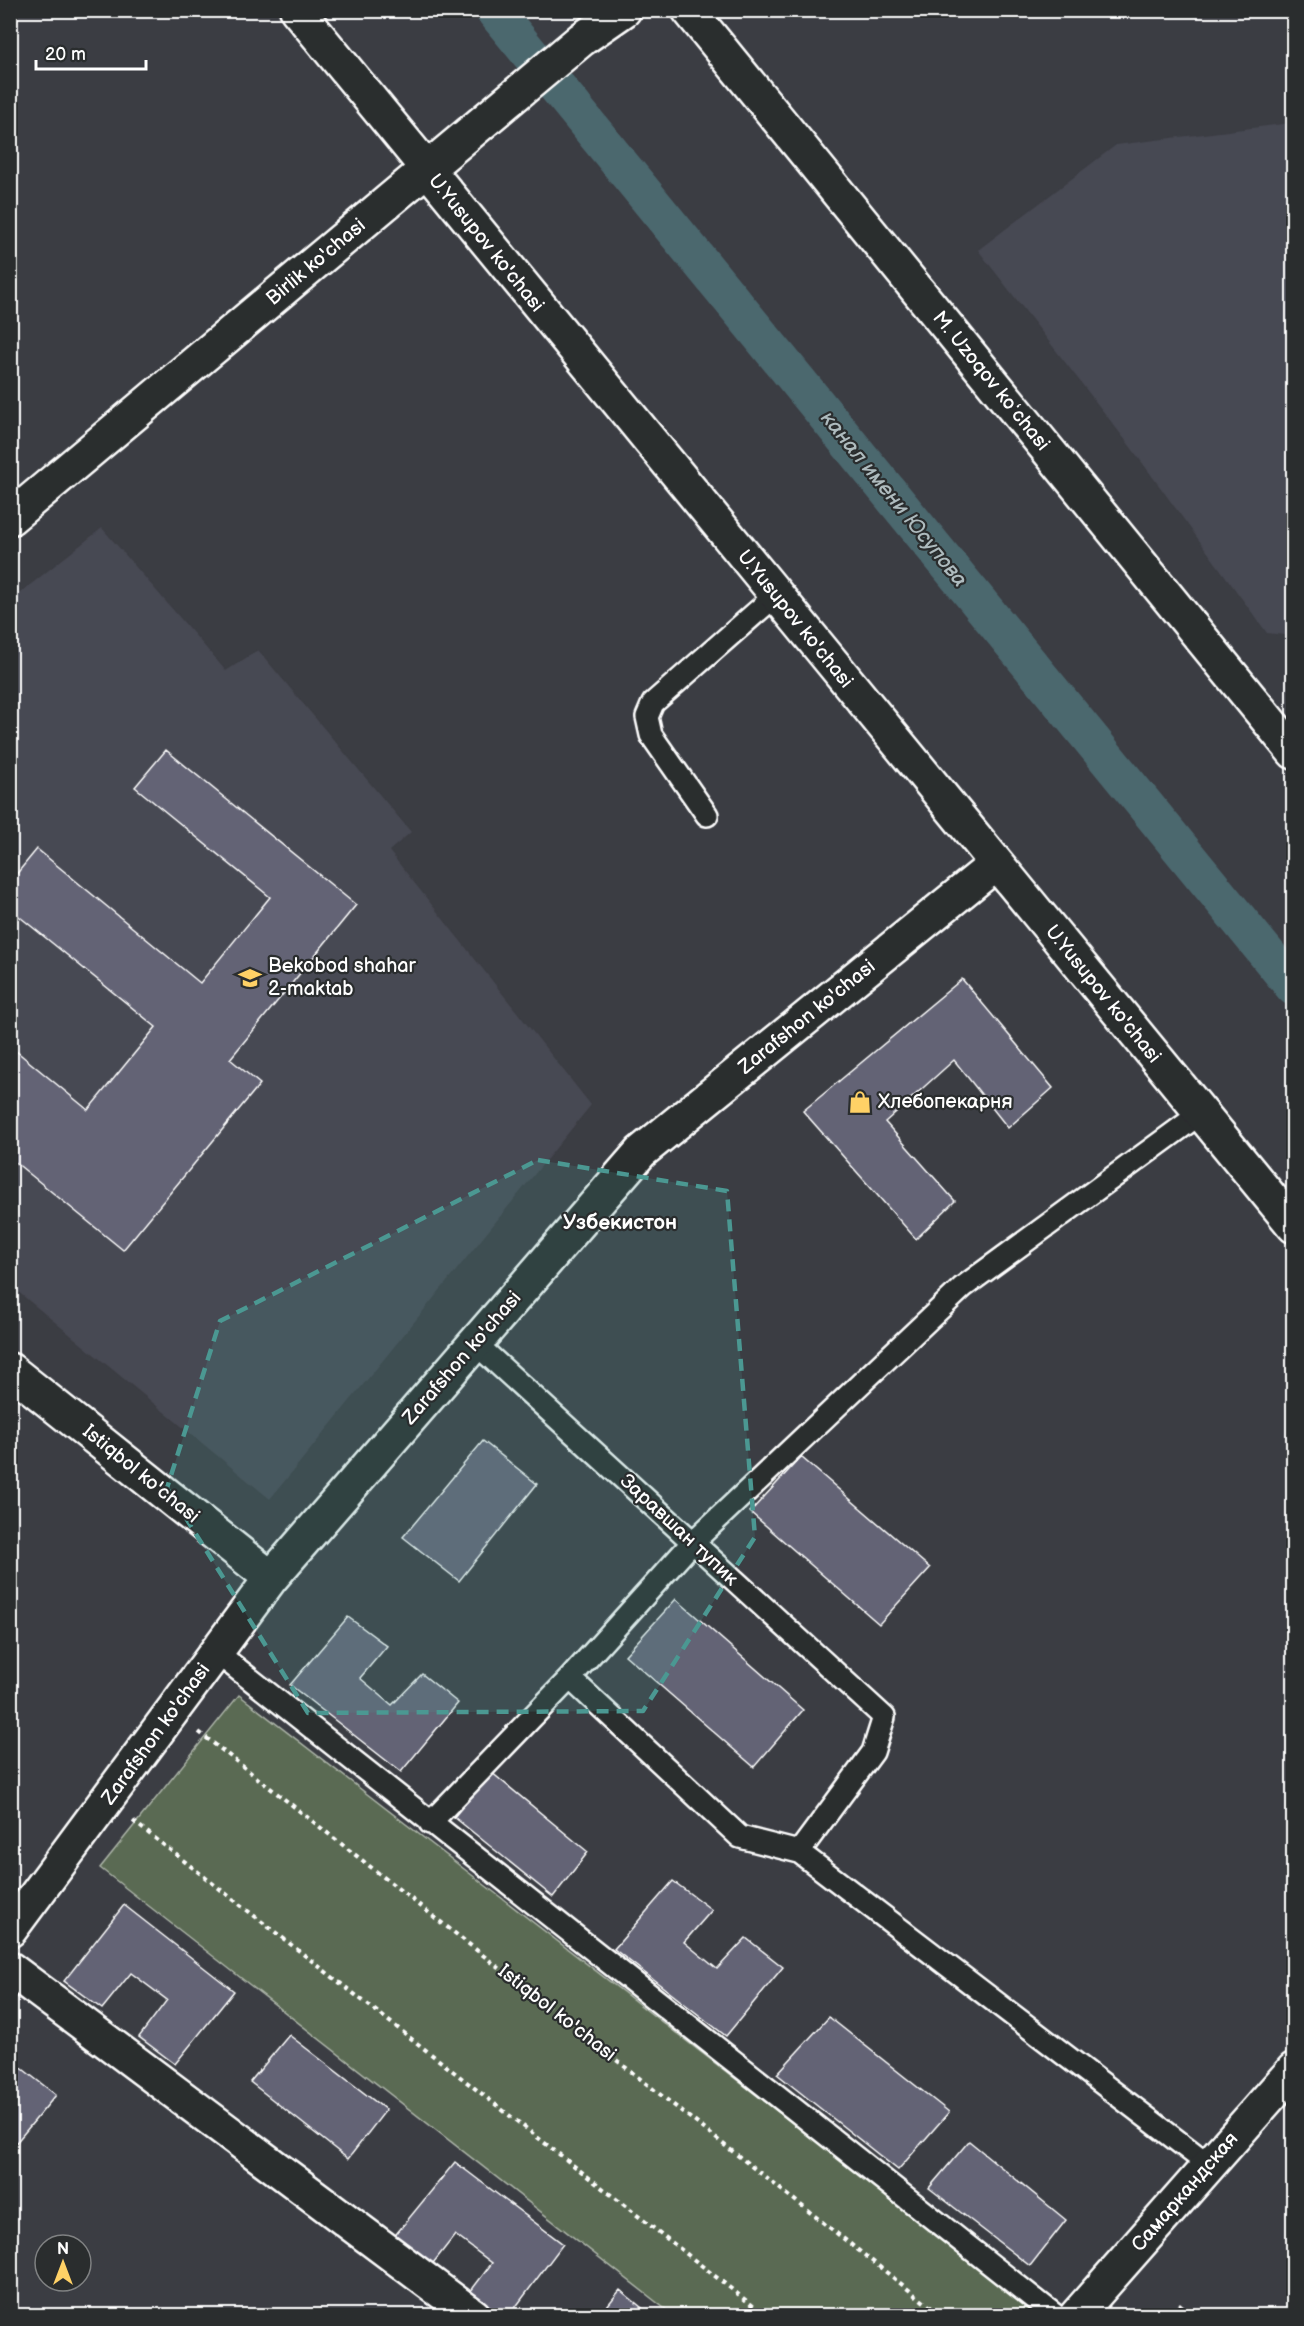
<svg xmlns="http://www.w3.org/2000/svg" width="1304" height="2326" font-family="'Balsamiq Sans',sans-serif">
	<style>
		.built { fill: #474852 }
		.green { fill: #5a6a52; stroke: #acb4a8; stroke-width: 1.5 }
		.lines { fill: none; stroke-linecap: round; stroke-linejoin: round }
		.canal { stroke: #4b676e; stroke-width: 38 }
		.building { fill: #636375; stroke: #fff; stroke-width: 1.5 }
		.service-casing { stroke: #fff; stroke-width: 26 }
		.minor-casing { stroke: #fff; stroke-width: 38 }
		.path { stroke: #fff; stroke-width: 4; stroke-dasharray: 4.5 4.5; stroke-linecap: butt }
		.service { stroke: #2a2d2e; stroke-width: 21 }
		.minor { stroke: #2a2d2e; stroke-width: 33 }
		.marked { fill: #4b9892; fill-opacity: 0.2; stroke: #4b9892; stroke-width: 4.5; stroke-dasharray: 12 8; stroke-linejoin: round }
		.labels { text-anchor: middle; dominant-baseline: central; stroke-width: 4.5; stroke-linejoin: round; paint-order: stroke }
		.street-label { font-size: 20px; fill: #fff; stroke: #2a2d2e }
		.poi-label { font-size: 20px; fill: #fff; stroke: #2a2d2e; text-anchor: start }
		.water-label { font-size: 21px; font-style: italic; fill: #aebbbe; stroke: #2a2d2e }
		.neighbourhood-label { font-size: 21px; font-weight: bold; fill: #fff; stroke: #2a2d2e }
	</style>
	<rect width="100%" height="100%" fill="#3b3d43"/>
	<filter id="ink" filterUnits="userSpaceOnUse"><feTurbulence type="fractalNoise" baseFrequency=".0167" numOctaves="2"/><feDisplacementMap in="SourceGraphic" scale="12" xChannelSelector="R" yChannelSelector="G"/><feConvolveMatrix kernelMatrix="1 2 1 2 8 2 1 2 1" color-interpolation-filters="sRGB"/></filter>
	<g filter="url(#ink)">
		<path class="built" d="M1291,123L1294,134L1293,636L1267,633L1130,446L978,250L1116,145Z
			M102,528L226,671L258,650L411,832L389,851L591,1105L270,1499L11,1286V600Z"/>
		<path class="green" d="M239,1695L1041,2315H673L100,1868Z"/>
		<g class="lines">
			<path class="canal" d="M494,10L1294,987"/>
		</g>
		<path class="building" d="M166,750L356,905L230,1059L260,1084L123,1250L10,1158V1046L88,1110L156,1027L10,909V882L37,849L200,983L270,897L135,787Z
			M962,979L1053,1088L1008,1128L954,1060L885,1122L955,1201L916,1239L803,1111Z
			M483,1441L537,1484L459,1581L403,1537Z
			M801,1457L930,1568L879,1624L750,1512Z
			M676,1599L803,1710L754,1767L625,1655Z
			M348,1617L387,1646L360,1678L392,1705L422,1674L458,1703L401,1772L290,1685Z
			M491,1772L588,1852L553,1897L454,1817Z
			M673,1881L712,1910L684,1942L717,1969L746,1938L783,1967L726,2036L614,1949Z
			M124,1905L234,1991L175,2064L139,2037L167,2000L131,1973L102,2009L64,1981Z
			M829,2017L949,2112L898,2170L777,2074Z
			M289,2035L386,2110L348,2159L250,2082Z
			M10,2059L56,2095L10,2150Z
			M969,2141L1066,2220L1030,2266L929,2188Z
			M455,2162L563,2244L509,2316H492L467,2296L492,2263L455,2235L430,2267L392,2239Z
			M620,2290L652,2316H599Z
			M1180,2303L1196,2316H1169Z"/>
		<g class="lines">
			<g class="service-casing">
				<path id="service" d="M707,815L651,735L647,717L653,703L776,595
					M1201,1113L963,1287L692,1543L570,1678L740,1837L799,1852L1209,2165
					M475,1343L884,1717L873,1752L799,1852
					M216,1652L1056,2316
					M430,1823L570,1678"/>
			</g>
			<g class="minor-casing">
				<path id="minor" d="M297,10L1294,1226
					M689,10L1294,752
					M10,518L582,39L624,10
					M10,1370L271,1578
					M10,1930L271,1578L641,1152L996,864
					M10,1969L474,2316
					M1076,2316L1294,2069"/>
			</g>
			<path class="path" d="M199,1732L942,2316
				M133,1821L766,2316"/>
			<use href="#service" class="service"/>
			<use href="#minor" class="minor"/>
		</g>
	</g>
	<path class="marked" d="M538,1160L727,1191L755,1537L643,1711L308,1713L167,1488L220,1321Z"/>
	<defs>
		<g id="school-bare" transform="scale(1.8)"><path d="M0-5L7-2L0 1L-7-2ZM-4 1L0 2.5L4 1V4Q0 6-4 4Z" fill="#ffd166" stroke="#2a2d2e" stroke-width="2.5" paint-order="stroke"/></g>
		<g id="shop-bare" transform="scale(1.8)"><path d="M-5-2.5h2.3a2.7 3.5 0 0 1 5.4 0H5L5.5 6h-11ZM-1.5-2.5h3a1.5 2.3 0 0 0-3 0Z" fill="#ffd166" stroke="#2a2d2e" stroke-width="2.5" paint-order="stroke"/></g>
	</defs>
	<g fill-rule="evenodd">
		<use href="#school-bare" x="250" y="978"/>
		<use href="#shop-bare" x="860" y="1102"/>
	</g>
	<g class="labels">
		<g class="street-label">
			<text transform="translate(486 243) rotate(51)">U.Yusupov ko'chasi</text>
			<text transform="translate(316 262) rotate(-40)">Birlik ko'chasi</text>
			<text transform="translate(991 381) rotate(51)">M. Uzoqov koʻchasi</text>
			<text transform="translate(795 619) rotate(51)">U.Yusupov ko'chasi</text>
			<text transform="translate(1103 994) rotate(51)">U.Yusupov ko'chasi</text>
			<text transform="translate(807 1017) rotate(-39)">Zarafshon ko'chasi</text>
			<text transform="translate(462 1358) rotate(-49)">Zarafshon ko'chasi</text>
			<text transform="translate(141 1474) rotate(39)">Istiqbol ko'chasi</text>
			<text transform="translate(679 1530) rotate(43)">Заравшан тупик</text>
			<text transform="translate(156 1734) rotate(-54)">Zarafshon ko'chasi</text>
			<text transform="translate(557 2013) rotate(38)">Istiqbol ko'chasi</text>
			<text transform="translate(1185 2192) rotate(-49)">Самаркандская</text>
		</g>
		<g class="poi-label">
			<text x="268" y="966">Bekobod shahar<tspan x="268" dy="23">2-maktab</tspan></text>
			<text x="878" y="1102">Хлебопекарня</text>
		</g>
		<g class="water-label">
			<text transform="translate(894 499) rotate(51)">канал имени Юсупова</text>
		</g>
		<g class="neighbourhood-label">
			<text x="620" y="1222">Узбекистон</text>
		</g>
	</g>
	<rect width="1304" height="2326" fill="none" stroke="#2a2d2e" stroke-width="36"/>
	<rect x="18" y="18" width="1268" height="2290" fill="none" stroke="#fff" stroke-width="2" filter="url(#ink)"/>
	<g transform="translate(63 2263)"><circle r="28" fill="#2a2d2e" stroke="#7f8182" stroke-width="1.5"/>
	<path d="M0-4.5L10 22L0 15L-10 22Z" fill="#ffd166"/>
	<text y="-9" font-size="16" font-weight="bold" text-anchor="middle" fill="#ffffff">N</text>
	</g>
	<path d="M36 60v9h110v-9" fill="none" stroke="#ffffff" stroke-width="3"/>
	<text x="45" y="60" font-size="18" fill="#ffffff" stroke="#2a2d2e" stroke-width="4.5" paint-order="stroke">20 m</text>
</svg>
